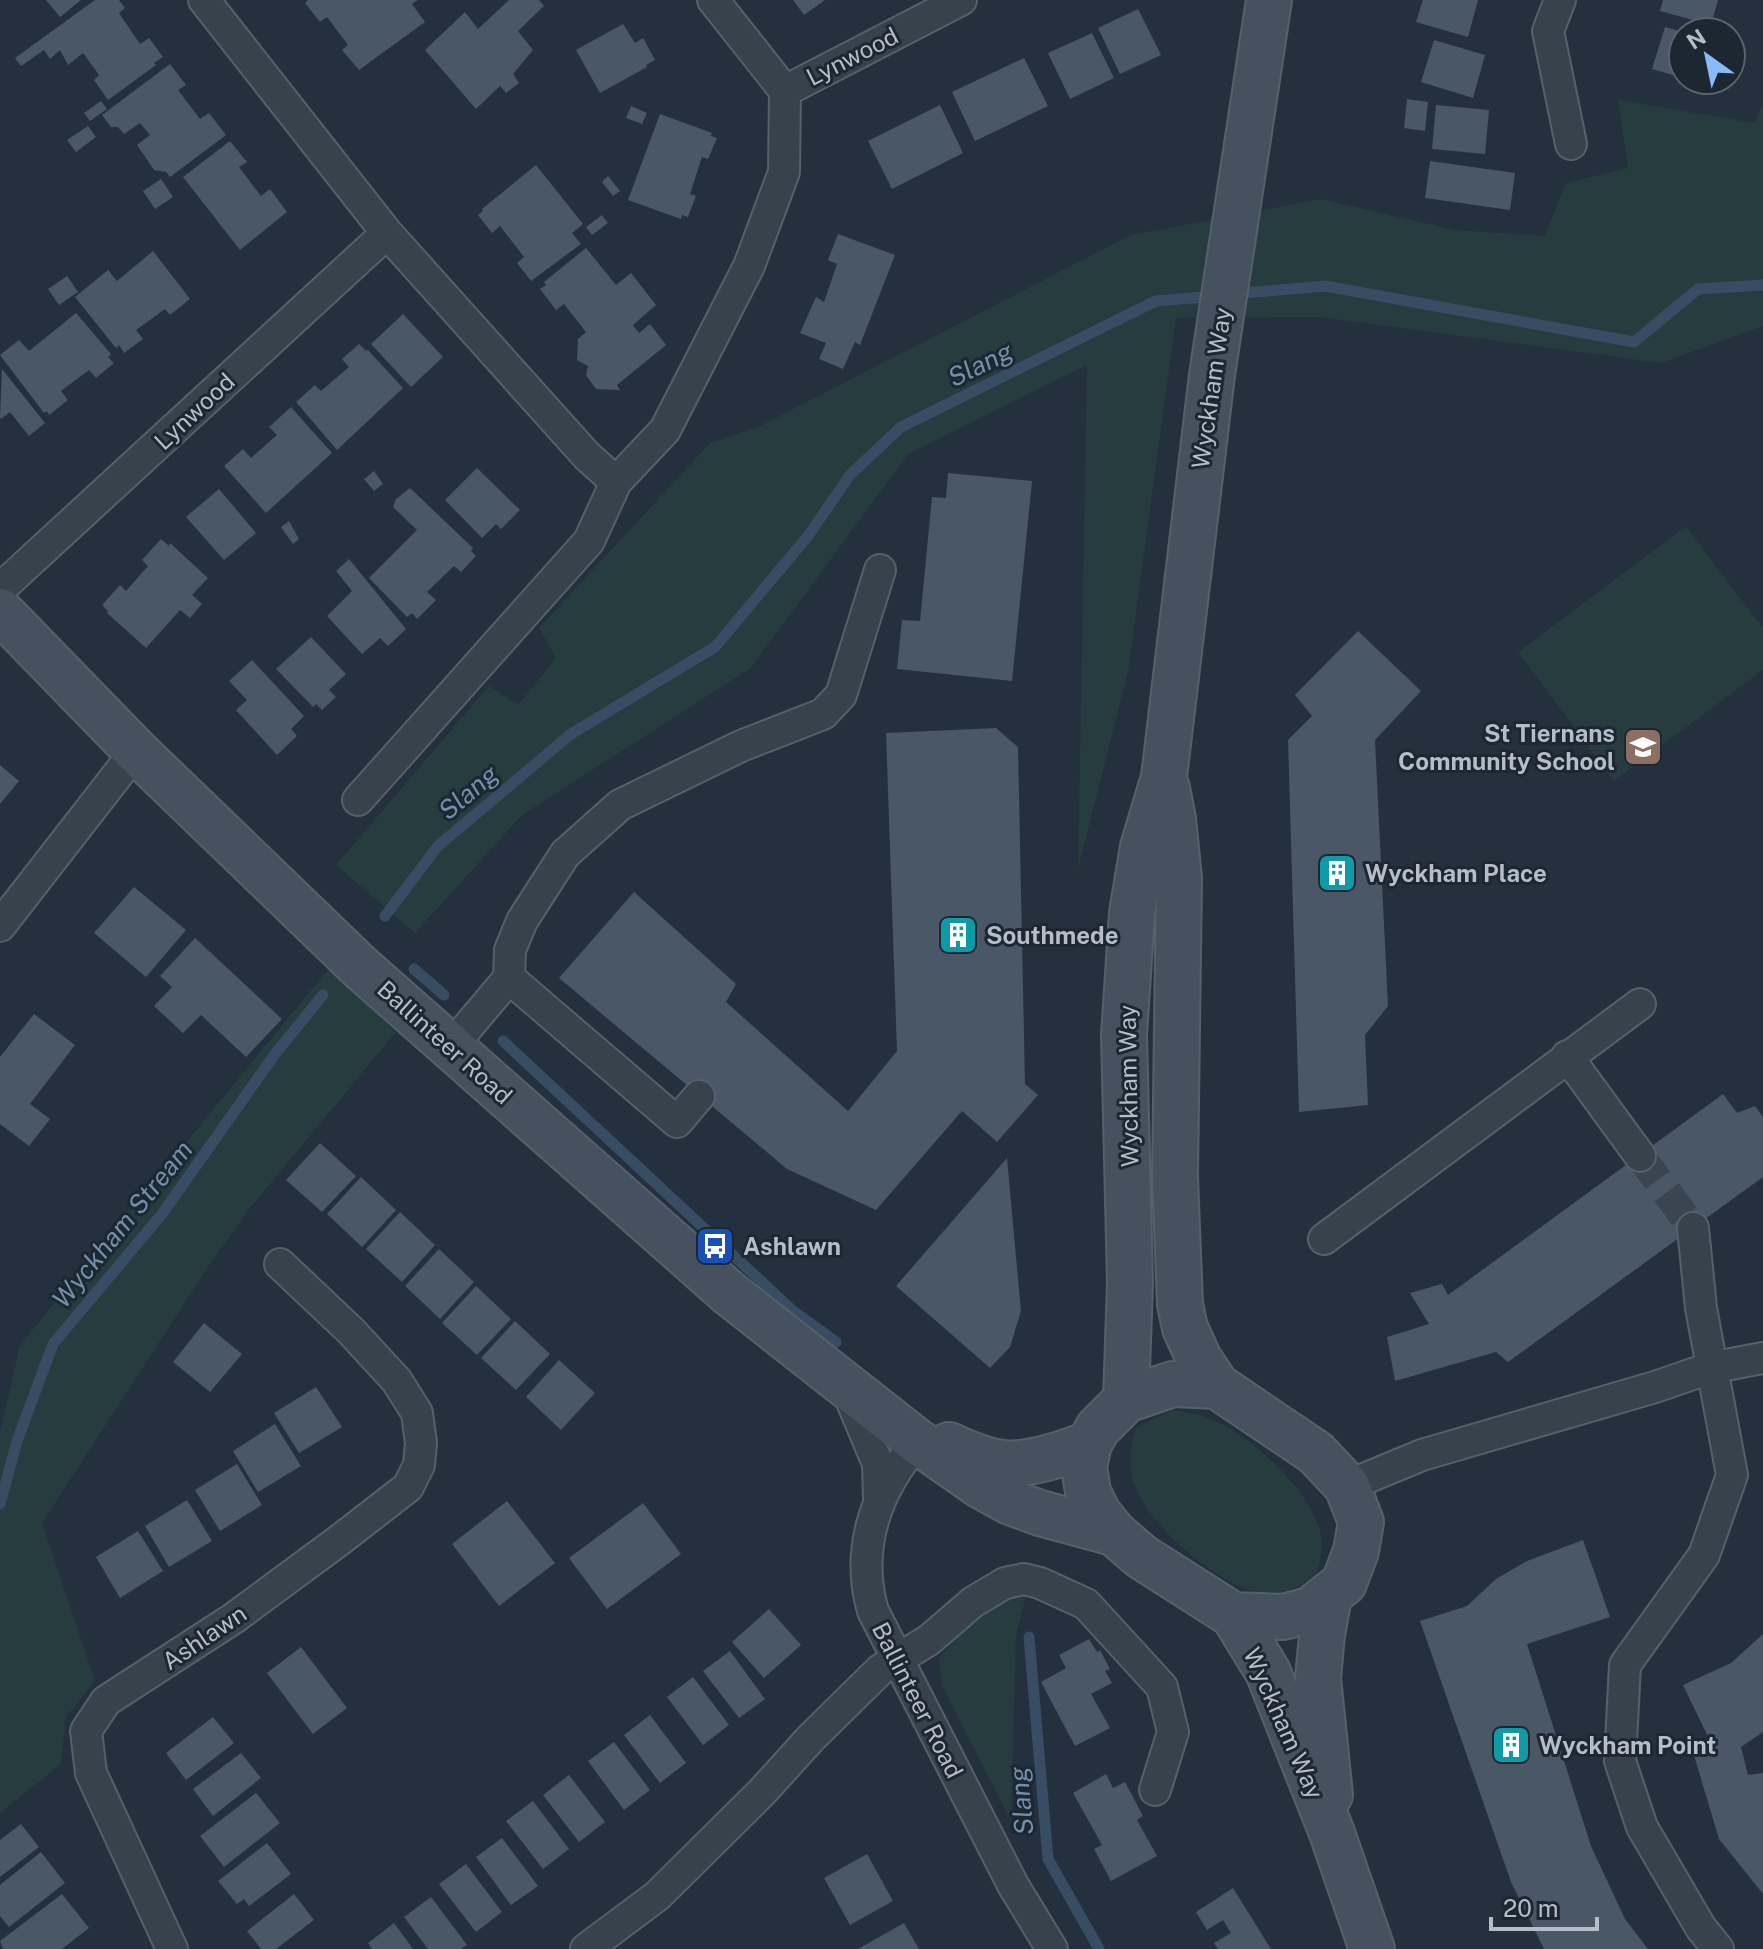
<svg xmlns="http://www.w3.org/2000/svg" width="1763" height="1949" font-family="'Public Sans',sans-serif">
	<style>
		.green { fill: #263c3e }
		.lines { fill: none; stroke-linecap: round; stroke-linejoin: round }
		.stream { stroke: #384d64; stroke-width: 11 }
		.building { fill: #4a5766 }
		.street-tunnel { stroke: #3a4552; stroke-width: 30; stroke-dasharray: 30 15; stroke-linecap: butt }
		.street-casing { stroke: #56606b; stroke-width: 34 }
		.secondary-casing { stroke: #56606b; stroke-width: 48 }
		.street { stroke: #38424d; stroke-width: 30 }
		.secondary { stroke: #465160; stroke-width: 44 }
		.labels { text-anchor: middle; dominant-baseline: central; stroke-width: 6; stroke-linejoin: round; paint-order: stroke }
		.street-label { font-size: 24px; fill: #b4bdc8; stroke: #1d2732 }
		.poi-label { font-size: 24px; font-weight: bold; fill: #b4bdc8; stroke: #1d2732; text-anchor: start }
		.water-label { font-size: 26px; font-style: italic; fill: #748fab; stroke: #1d2732 }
	</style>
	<rect width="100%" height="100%" fill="#24303d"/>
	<path class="green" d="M1618,100L1755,123L1763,102V326L1661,363L1319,317L1176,318L1128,672L1078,869L1087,365L908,454L751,668L522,815L415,933L336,865L489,686L518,705L556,658L539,628L710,443L760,426L1131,235L1321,199L1455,230L1545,236L1566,183L1628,168Z
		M1686,526L1763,628V670L1614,781L1518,652Z
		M329,968L396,1032L250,1208L210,1264L42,1523L95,1681L66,1717L61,1764L0,1813V1432L20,1345Z
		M1172,1410C1189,1412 1204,1415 1220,1423C1257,1442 1313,1493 1321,1536C1323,1549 1320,1561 1317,1573C1306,1581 1293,1592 1279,1594C1232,1602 1141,1522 1132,1477C1129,1459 1131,1445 1136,1428Z
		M1010,1596H1026L1016,1635L1011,1821L942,1686L939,1658L962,1632Z"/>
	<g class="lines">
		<path class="stream" d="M1233,294L1325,286L1634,342L1698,289L1763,285
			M385,916L438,846L571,734L715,647L808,536L850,475L901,427L1156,301L1216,296
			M414,969L444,995
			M503,1041L793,1311L836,1342
			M0,1504L17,1441L53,1344L162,1214L275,1054L323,995
			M1029,1637L1048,1859L1099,1949"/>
	</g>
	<path class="building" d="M46,0H81L60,17Z
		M95,0H119L125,8L119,13L140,44L149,38L163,57L154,63L156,65L108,100L94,80L99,75L83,53L68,65L60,50L50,59L44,50L21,66L15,58Z
		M308,0H418L412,4L425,22L359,70L342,50L348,45L327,17L320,22L305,3Z
		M509,0H539L544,6L518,31L533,50L513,74L519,83L506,93L500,86L476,109L425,50L465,12L478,29Z
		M793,0H825L804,15Z
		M1423,0H1478L1468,37L1416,22Z
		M1663,0H1718L1711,25L1660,11Z
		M1138,9L1161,55L1120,74L1098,28Z
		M623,24L635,43L643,38L655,60L646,65L647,67L600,93L576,50Z
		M1665,27L1683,32V78L1652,69Z
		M1092,33L1114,78L1070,99L1048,53Z
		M1434,40L1485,55L1473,98L1421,82Z
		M1024,58L1048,106L975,141L952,92Z
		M170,64L186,85L178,90L200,119L209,113L226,135L170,177L166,172L154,170L137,145L150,135L140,123L124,134L118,127H111L102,115Z
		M1407,99L1428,102L1425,131L1404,128Z
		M101,101L107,109L90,121L84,113Z
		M940,105L963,153L892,189L868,141Z
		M1436,105L1489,110L1485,154L1432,149Z
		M631,106L647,113L642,124L626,118Z
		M660,114L712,133L711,136L717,138L708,159L702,157L690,194L696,196L688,217L682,215L681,219L628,200Z
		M88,126L96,137L76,152L67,140Z
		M230,141L247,162L239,167L261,196L270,189L287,212L240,250L183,177Z
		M1430,161L1515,173L1510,210L1425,198Z
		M536,165L583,224L572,233L581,244L531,281L517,263L524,257L500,226L492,233L478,215L483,211L482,209Z
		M608,176L620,191L613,196L602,182Z
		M161,179L173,197L155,209L143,191Z
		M602,215L608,223L592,235L586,227Z
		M838,234L895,255L860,345L855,342L843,369L819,359L826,343L800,333L816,297L824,302L837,264L828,260Z
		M586,248L616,285L631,273L656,305L633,325L639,333L650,324L666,345L617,385L620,390L596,389L586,375L588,366L577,360L578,339L586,332L564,304L556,310L540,289L546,285L544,282Z
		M153,251L190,299L170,315L165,309L136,330L143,339L124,353L119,345L116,348L75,297L108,270L117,281Z
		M67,276L78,292L59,305L48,289Z
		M76,313L111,354L108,357L114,363L96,378L89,370L61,391L68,400L49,415L47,411L44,413L0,355L19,340L29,351Z
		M403,314L443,357L411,387L371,344Z
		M359,344L366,351L368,350L403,388L337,450L296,402L315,385L321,391L349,367L342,359Z
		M2,369L45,423L29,436L10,412L1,419L0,417Z
		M291,407L332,453L266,513L224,466L243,449L251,458L277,435L269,427Z
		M477,468L520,510L501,529L496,524L482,538L445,500Z
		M374,471L383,484L374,491L364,479Z
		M948,473L1032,481L1012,681L897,669L902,620L920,621L932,497L946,498Z
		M410,488L473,548L471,551L476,556L461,572L454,566L427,592L436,600L417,619L412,613L407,617L369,578L417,530L393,507L396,499Z
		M219,489L256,533L224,560L186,517Z
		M289,521L299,539L293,544L281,527Z
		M161,539L169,546L170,543L208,578L192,595L202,604L190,618L180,610L146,648L107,613L108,611L102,605L120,585L126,591L148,566L142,560Z
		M349,559L406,629L388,646L380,638L362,654L327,616L352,591L336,571Z
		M1358,631L1421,691L1375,740L1388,1006L1365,1035L1368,1105L1299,1112L1288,740L1312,716L1295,695Z
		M311,637L346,674L329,690L336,697L322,710L316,704L313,707L276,669Z
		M252,660L304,716L291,729L297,736L277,755L236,710L247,700L229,681Z
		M996,728L1018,747L1025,1084L1038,1095L997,1142L962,1111L876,1210L787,1169L559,978L634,892L736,984L726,1002L848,1111L897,1051L886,733Z
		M0,765L19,781L0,804Z
		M134,887L186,930L146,977L94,933Z
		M195,938L282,1019L246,1057L201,1015L183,1033L154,1006L172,987L160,976Z
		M34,1014L75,1045L30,1104L50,1119L29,1146L0,1124V1057Z
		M1723,1094L1737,1113L1755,1106L1763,1117V1177L1508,1362L1496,1352L1395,1381L1387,1337L1429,1324L1410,1293L1442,1284L1448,1295Z
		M320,1143L356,1176L322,1212L286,1180Z
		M1007,1158L1021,1311L1010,1347L990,1368L896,1286Z
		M361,1177L396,1210L362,1247L327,1214Z
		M400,1212L435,1245L402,1282L366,1249Z
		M439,1249L474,1282L440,1319L405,1286Z
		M476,1286L511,1319L477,1355L442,1323Z
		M515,1321L550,1354L516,1390L481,1358Z
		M204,1323L242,1354L210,1392L173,1362Z
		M559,1360L595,1393L561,1430L526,1397Z
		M316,1387L342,1427L299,1453L274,1413Z
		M275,1424L301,1466L258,1492L233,1451Z
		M237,1464L262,1505L220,1531L195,1490Z
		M187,1500L212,1541L169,1567L145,1526Z
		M507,1501L555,1563L499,1606L452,1544Z
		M643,1503L681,1554L607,1609L569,1558Z
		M138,1531L163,1571L120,1598L96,1557Z
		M1583,1540L1610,1617L1527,1644L1591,1846L1625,1919L1648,1949H1544L1511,1882L1420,1621L1467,1606L1496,1579L1527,1561Z
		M769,1609L801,1645L764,1678L732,1642Z
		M1763,1634V1732L1741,1747L1748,1775L1763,1773V1894L1719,1839L1693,1752L1711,1743L1683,1685L1731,1663Z
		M1089,1639L1097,1652L1100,1650L1110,1669L1105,1671L1112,1683L1091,1694L1110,1728L1075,1746L1041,1682L1066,1668L1059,1655Z
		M301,1647L347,1708L313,1734L267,1673Z
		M730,1651L765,1699L739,1718L703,1671Z
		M693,1677L729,1725L703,1745L667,1697Z
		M650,1715L686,1763L660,1783L624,1735Z
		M213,1717L234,1743L186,1780L166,1753Z
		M614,1742L650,1790L624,1810L588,1761Z
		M241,1753L261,1778L213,1816L193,1789Z
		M1106,1774L1113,1788L1125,1782L1143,1816L1137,1820L1157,1856L1111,1881L1094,1849L1102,1845L1073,1793Z
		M569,1775L605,1822L579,1842L543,1795Z
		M256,1793L280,1823L224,1867L200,1836Z
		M533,1801L569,1849L543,1869L506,1821Z
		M21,1824L39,1847L0,1877V1840Z
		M502,1838L538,1886L511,1905L476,1857Z
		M267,1843L291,1874L249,1906L244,1899L237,1904L218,1881Z
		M41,1852L65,1883L9,1927L0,1916V1885Z
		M867,1854L893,1901L850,1925L824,1878Z
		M466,1864L502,1912L476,1932L439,1884Z
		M1233,1888L1271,1949H1218L1214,1943L1231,1933L1223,1920L1207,1930L1196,1912Z
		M62,1894L89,1928L62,1949H3L0,1941Z
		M294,1894L314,1920L276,1949H261L247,1931Z
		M431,1897L467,1945L461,1949H428L404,1917Z
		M394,1923L413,1949H372L368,1943Z
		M904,1923L919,1949H858Z"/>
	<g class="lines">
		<path class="street-tunnel" d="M1640,1156L1693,1228"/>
		<g class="street-casing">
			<path id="street" d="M204,0L387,233L587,456L616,482
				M1560,0L1548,31L1571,144
				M785,91L961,0
				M0,589L387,233
				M358,800L589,541L616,482L665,430L749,266L784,172L785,91L713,0
				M0,926L136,751
				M450,1048L509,978
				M1567,1056L1640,1156
				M699,1096L677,1122L509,978L510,950L522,921L565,854L620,805L741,746L823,714L841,695L880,570
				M1693,1228L1701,1308L1732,1475L1704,1555L1625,1665L1620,1761L1642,1827L1701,1928L1718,1949
				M1324,1239L1640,1004
				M847,1390L878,1464L879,1500
				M918,1442C876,1489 855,1549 873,1611L1013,1885L1052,1949
				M1347,1486L1422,1455L1655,1387L1710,1368L1763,1358
				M172,1949L91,1773L86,1731L106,1701L234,1618L341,1539L408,1487L419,1465L421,1443L417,1413L397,1381L351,1331L280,1264
				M586,1949L657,1896L762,1792L810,1739L880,1670L929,1640L973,1602L1005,1583L1024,1579L1040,1583L1086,1604L1162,1687L1173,1732L1155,1790"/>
		</g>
		<g class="secondary-casing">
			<path id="secondary" d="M0,611L136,751L359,966L730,1294L918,1442L981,1486L1010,1502L1040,1513L1114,1533
				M1167,788L1173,819L1179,878L1175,1177L1180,1304L1185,1328L1199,1359L1217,1386
				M1173,1384L1217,1386L1316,1453L1347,1486L1361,1522L1356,1551L1344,1583L1310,1610L1283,1617L1233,1615L1142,1557L1114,1533L1098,1513L1088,1492L1084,1467L1089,1444L1098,1428L1126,1400Z
				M1126,1400L1130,1283L1124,1035L1132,913L1143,847L1164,777L1212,375L1269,0
				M949,1445C966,1453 984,1461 1003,1463C1030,1466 1064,1453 1089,1444
				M1329,1596L1322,1635L1318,1678L1330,1795
				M1233,1615L1268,1672L1332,1833L1372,1949"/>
		</g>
		<use href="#street" class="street"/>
		<use href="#secondary" class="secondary"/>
	</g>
	<defs>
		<g id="school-square" transform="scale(2)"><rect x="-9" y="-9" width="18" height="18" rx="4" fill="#8d6e63" stroke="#1d2732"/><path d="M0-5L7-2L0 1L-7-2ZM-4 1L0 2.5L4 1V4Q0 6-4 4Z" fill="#fff"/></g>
		<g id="building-square" transform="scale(2)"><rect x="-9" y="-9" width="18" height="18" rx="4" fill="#0f9aa8" stroke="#1d2732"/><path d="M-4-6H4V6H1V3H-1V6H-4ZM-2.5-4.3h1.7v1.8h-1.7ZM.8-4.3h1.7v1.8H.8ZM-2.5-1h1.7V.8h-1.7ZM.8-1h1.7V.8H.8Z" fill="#fff"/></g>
		<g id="bus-square" transform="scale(2)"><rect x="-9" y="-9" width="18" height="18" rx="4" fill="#1a4fb4" stroke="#1d2732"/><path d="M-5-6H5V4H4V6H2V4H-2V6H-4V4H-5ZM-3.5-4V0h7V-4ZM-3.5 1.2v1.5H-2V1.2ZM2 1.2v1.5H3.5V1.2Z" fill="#fff"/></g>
	</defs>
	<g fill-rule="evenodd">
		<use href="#school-square" x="1643" y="747"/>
		<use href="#building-square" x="1337" y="873"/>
		<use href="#building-square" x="958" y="935"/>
		<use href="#bus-square" x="715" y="1246"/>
		<use href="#building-square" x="1511" y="1745"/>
	</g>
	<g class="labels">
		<g class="street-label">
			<text transform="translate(852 56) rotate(-27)">Lynwood</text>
			<text transform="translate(1211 388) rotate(-82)">Wyckham Way</text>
			<text transform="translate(194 411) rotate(-43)">Lynwood</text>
			<text transform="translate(445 1042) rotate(42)">Ballinteer Road</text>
			<text transform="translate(1128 1086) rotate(-91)">Wyckham Way</text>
			<text transform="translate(204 1637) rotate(-34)">Ashlawn</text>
			<text transform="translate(918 1700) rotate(63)">Ballinteer Road</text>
			<text transform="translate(1284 1723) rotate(66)">Wyckham Way</text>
		</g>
		<g class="poi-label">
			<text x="1615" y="733" text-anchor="end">St Tiernans<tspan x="1615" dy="28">Community School</tspan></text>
			<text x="1365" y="873">Wyckham Place</text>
			<text x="986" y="935">Southmede</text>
			<text x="743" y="1246">Ashlawn</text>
			<text x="1539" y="1745">Wyckham Point</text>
		</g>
		<g class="water-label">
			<text transform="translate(980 364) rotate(-26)">Slang</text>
			<text transform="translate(468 792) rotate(-40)">Slang</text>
			<text transform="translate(122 1224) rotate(-51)">Wyckham Stream</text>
			<text transform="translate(1021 1801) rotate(-95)">Slang</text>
		</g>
	</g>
	<g transform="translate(1707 56) rotate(327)"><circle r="38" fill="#1d2732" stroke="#59636e" stroke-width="2"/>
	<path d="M0-6L14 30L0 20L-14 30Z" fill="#8bbaf6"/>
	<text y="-12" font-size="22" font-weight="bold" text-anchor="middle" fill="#b4bdc8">N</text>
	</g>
	<path d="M1491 1917v12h106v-12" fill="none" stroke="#b4bdc8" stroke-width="4"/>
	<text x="1503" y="1917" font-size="24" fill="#b4bdc8" stroke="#1d2732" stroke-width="6" paint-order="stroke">20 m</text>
</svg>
